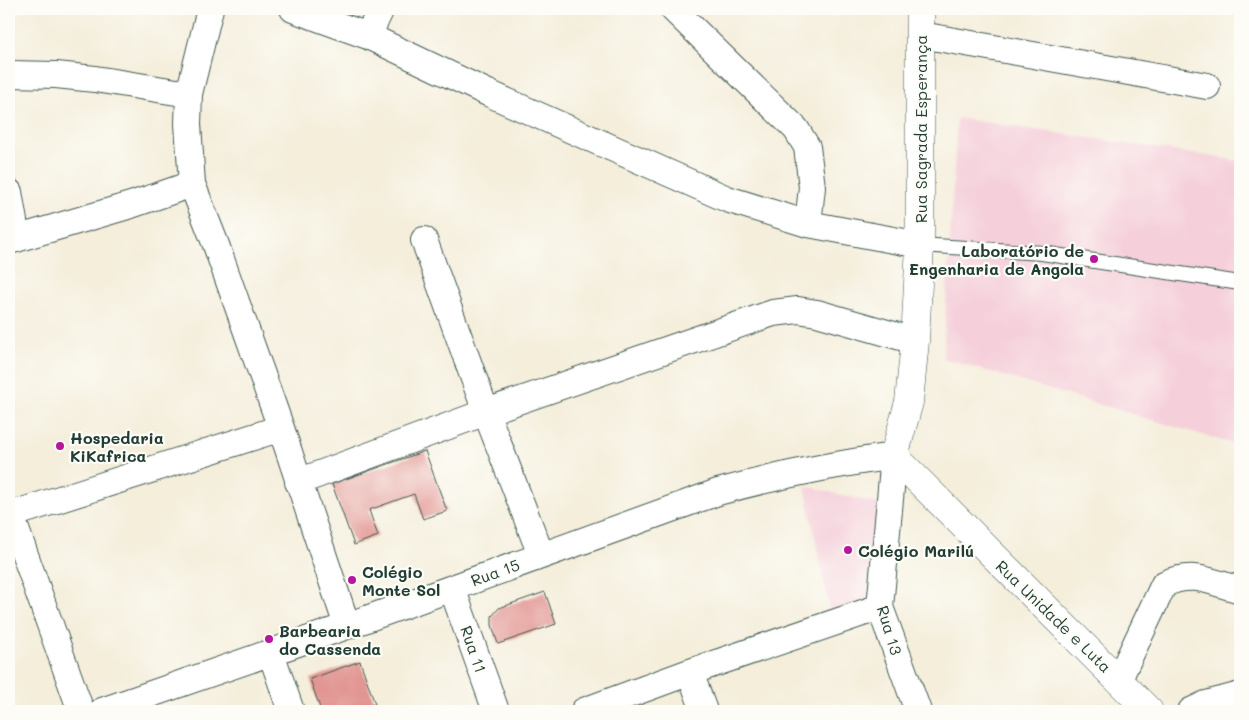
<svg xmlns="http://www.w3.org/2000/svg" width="1249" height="720" font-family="Mali,sans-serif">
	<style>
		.built { fill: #f5cfda }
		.building { fill: #e29693 }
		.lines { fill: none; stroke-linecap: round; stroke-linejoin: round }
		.service-casing { stroke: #3f584d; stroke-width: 16 }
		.minor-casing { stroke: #3f584d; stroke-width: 28 }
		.tertiary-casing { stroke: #3f584d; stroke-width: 29 }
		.service { stroke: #fff; stroke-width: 14 }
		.minor { stroke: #fff; stroke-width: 26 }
		.tertiary { stroke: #fff; stroke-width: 28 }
		.poi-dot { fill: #b5179e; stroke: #fdfcf7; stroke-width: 2 }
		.labels { text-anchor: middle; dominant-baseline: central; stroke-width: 4.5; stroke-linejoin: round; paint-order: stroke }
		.street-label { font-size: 16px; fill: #1f3d34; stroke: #fdfcf7 }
		.poi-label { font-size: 16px; font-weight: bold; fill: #1f3d34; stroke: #fdfcf7; text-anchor: start }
	</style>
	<rect width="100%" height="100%" fill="#fdfcf7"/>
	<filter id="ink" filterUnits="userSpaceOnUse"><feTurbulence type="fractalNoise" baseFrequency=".02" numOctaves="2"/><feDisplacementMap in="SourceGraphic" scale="10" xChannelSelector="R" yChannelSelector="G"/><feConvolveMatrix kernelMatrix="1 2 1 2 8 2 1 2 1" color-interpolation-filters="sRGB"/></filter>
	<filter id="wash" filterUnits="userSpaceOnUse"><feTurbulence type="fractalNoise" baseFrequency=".0096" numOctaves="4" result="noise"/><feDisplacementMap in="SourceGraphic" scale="20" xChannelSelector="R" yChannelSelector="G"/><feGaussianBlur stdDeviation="1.12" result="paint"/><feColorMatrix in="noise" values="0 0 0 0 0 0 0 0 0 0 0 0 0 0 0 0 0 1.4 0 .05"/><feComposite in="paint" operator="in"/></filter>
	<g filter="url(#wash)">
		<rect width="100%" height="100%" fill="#f4eedb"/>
		<path class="built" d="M957,118L1240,161V446L943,358Z
			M805,486L883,505L874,595L830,612Z"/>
		<g id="blocks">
			<path class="building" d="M425,451L447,511L423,519L414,494L369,510L378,536L354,545L332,484Z
				M545,592L556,624L498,644L492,625V616L499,608Z
				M360,661L375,704L355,711H321L310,679Z"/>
		</g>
	</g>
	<g filter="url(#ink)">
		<use href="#blocks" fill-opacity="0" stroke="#3f584d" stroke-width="1"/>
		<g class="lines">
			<g class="service-casing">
				<path id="service" d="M920,245L1042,253L1240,283"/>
			</g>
			<g class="minor-casing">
				<path id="minor" d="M210,9L189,94L188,124L192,184L216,245L281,428L347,626
					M293,9L368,36L488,93L727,199L808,224L920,245
					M673,9L796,129L807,147L812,187L808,224
					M921,35L1207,86
					M368,36L381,9
					M9,74L56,75L95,79L189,94
					M9,192L17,239
					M424,240L486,412L541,555
					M9,241L131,205L192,184
					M298,482L486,412L773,313L798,310L817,313L915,341
					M9,510L81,711
					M10,515L281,428
					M452,588L496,711
					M271,653L291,711
					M690,672L704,711
					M1119,679L1164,584C1193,571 1208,581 1237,589
					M102,711L347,626L718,492C776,476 834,464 894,456L880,607L918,711
					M584,711L690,672L880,607
					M1191,711L1206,704L1240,695"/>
			</g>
			<g class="tertiary-casing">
				<path id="tertiary" d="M920,9V245L915,341L909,402L894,456L1149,711"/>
			</g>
			<use href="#service" class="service"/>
			<use href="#minor" class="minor"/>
			<use href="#tertiary" class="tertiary"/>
		</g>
	</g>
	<g class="poi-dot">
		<circle cx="1094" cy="259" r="5"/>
		<circle cx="60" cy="446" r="5"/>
		<circle cx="848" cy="550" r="5"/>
		<circle cx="352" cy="580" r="5"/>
		<circle cx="269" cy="639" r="5"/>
	</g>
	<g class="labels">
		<g class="street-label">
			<text transform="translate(920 129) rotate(-90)">Rua Sagrada Esperança</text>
			<text transform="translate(495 572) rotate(-20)">Rua 15</text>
			<text transform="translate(1054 616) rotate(44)">Rua Unidade e Luta</text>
			<text transform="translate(890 630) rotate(73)">Rua 13</text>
			<text transform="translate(474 649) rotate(71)">Rua 11</text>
		</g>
		<g class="poi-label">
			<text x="1084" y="250" text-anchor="end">Laboratório de<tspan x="1084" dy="18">Engenharia de Angola</tspan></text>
			<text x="70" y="437">Hospedaria<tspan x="70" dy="18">KiKafrica</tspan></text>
			<text x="858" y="550">Colégio Marilú</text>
			<text x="362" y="571">Colégio<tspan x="362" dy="18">Monte Sol</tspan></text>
			<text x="279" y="630">Barbearia<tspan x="279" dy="18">do Cassenda</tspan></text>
		</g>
	</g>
	<rect width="1249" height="720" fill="none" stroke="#fdfcf7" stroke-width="30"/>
</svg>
